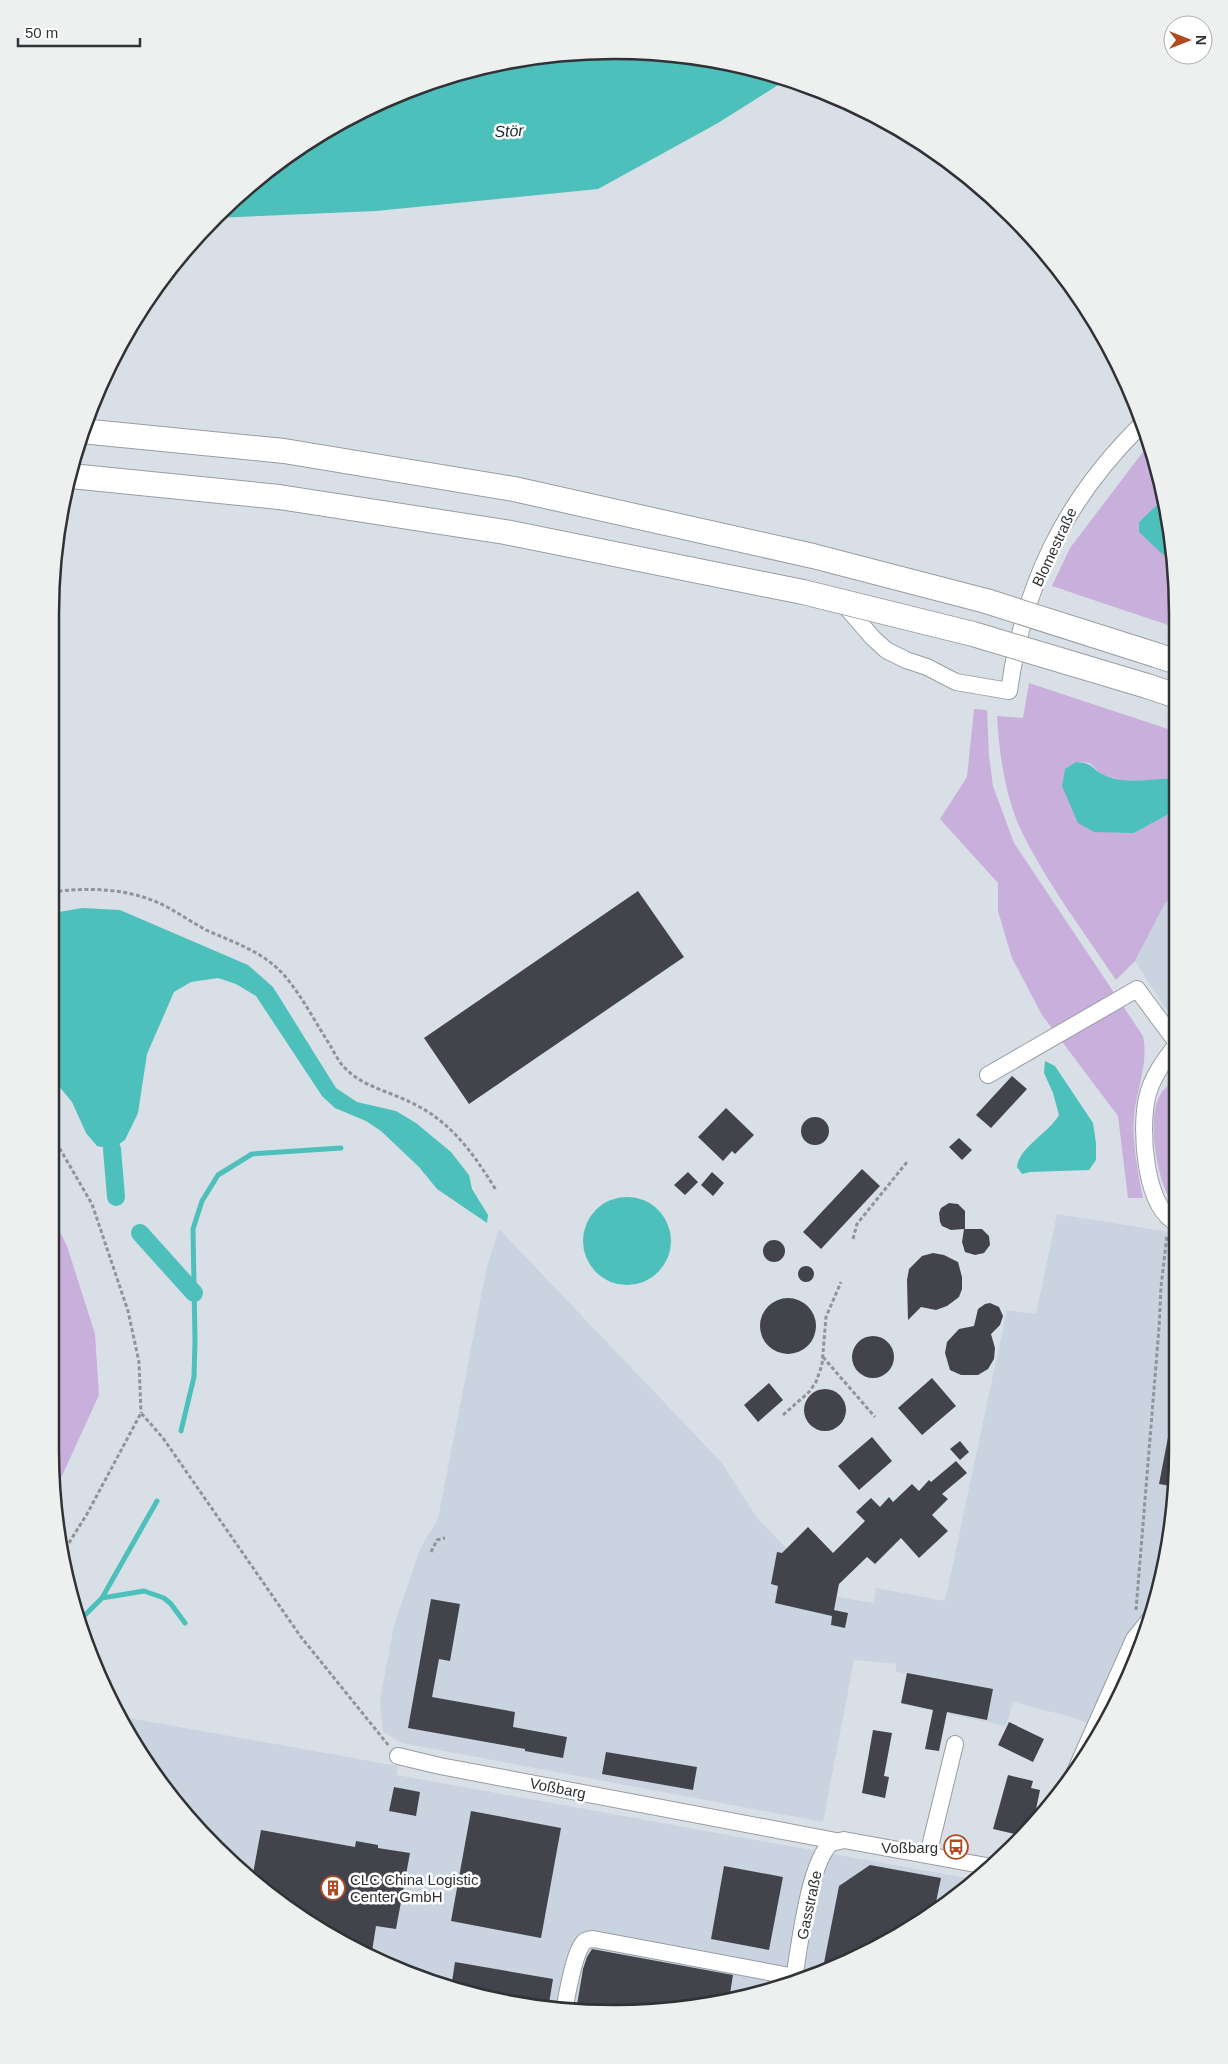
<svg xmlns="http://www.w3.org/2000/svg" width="1228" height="2064" font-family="Helvetica,sans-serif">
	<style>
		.built { fill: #c9d4e0 }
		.green { fill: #c9afdc }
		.water { fill: #4dc0bc }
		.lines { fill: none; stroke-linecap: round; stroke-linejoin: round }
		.stream { stroke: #4dc0bc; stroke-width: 5 }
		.canal { stroke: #4dc0bc; stroke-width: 18 }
		.building { fill: #43444b }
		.minor-casing { stroke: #979da3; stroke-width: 18 }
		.highway-casing { stroke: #979da3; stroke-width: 26 }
		.path { stroke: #8f9499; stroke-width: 3; stroke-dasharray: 4 2.5; stroke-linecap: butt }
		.minor { stroke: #fff; stroke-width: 16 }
		.highway { stroke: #fff; stroke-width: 24 }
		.highway-bridge-casing { stroke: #979da3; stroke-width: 26; stroke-linecap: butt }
		.highway-bridge { stroke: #fff; stroke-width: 24 }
		.labels { text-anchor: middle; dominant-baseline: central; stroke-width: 5; stroke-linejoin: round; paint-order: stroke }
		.street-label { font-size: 15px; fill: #303235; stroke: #fff }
		.poi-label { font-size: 15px; fill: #303235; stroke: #fff; text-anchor: end }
		.water-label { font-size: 16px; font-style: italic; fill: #192d2c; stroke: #fff }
		.rim { fill: none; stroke: #303235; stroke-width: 2.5 }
	</style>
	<rect width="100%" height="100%" fill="#d9dfe6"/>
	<path class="built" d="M1177,895V1021L1165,1008L1135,961L1165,903Z
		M1057,1214L1175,1233L1177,1222V1487L1148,1632L1142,1643H1137L1095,1727L1075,1718L1013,1702L1006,1726L901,1704L906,1674L896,1672V1664L854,1660L823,1822L402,1743L383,1732L380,1701L394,1625L421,1547L438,1519L487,1266L499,1229L722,1463L757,1518L832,1596L873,1603L876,1588L945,1601L1007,1310L1036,1314Z
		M118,1716L398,1766L397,1775L977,1880L957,1898L864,1956L795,1984L688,2009L614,2014L540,2009L433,1984L364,1956L271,1898L166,1793Z"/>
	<path class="green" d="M1149,444L1159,468L1164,498L1139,522L1171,561L1174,562L1177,577V628L1052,586L1070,548Z
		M1029,683L1177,732V780L1125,781L1102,775L1090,763L1076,762L1134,833L1167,815L1177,804V895L1165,903L1135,961L1116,980C1084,932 1044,879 1020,828C1005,795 999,752 997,716L1023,718Z
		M974,709L987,710L989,756L993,786L1014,843L1143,1036C1149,1063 1136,1090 1134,1117C1132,1144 1138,1172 1143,1198H1128L1118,1116L1042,1015L1012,958L998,911V883L940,819L967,777Z
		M1177,1083V1207C1174,1204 1171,1201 1169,1198C1156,1176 1139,1087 1177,1083Z
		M54,1220L67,1246L95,1334L99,1395L55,1491Z"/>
	<path class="water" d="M614,50L724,61L786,80L718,123L598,189L376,211L213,218L301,145L398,93L504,61Z
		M1164,498L1174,562L1160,552L1139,532V522Z
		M1076,762C1097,764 1089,768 1104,775C1125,785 1152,779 1175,778L1177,804L1167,815L1134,833L1094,832L1078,823L1062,786L1065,769Z
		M82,908L120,910L248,965L273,987L336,1088L357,1102L396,1111L416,1123L451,1152L469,1175L472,1189L488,1215L487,1223L437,1189L419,1167L381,1131L366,1121L335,1108L322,1096L256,996L236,984L218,978L191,982L174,992L147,1054L138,1113L125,1140L112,1149L97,1146L86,1133L72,1102L53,1079V913Z
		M1045,1061L1055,1066L1093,1123L1096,1143V1160L1089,1170L1030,1172L1022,1174L1017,1167C1019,1147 1048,1134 1059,1115L1053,1093L1044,1073Z
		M583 1241a44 44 0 1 1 88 0a44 44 0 1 1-88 0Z"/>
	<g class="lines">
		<path class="stream" d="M181,1431L194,1377L195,1341L193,1229L202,1201L218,1175L252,1154L341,1148
			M102,1598L157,1501
			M78,1622L102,1598L144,1591L164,1598L171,1604L185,1623"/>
		<path class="canal" d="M112,1149L116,1197
			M140,1233L194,1293"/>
	</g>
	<path class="building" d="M638,891L684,957L469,1104L424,1038Z
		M1012,1076L1027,1089L991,1128L976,1115Z
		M726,1108L754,1135L735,1154L732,1151L723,1161L698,1137Z
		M801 1131a14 14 0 1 1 28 0a14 14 0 1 1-28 0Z
		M959,1138L972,1150L962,1160L949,1147Z
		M862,1169L880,1186L821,1249L803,1232Z
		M688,1172L698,1182L685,1195L674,1185Z
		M712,1172L724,1183L713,1196L701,1185Z
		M949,1203L958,1204L965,1211V1229H982L989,1236L990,1245L984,1253L975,1255L965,1252L962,1242L964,1229L951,1230L942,1226L940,1222L939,1213L941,1208Z
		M763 1251a11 11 0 1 1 22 0a11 11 0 1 1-22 0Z
		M933,1253L944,1255L958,1262L962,1277V1289L959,1297L947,1306L936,1310L921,1307L908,1320L907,1280L909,1269L922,1256Z
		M798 1274a8 8 0 1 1 16 0a8 8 0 1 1-16 0Z
		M760 1326a28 28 0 1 1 56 0a28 28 0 1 1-56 0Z
		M990,1303L999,1307L1003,1316L1000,1325L991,1334L995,1348L994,1359L988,1369L978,1375H961L950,1370L945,1353L947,1342L959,1329L974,1326L978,1309L985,1304Z
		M852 1357a21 21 0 1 1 42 0a21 21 0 1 1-42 0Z
		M932,1378L956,1406L922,1435L898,1408Z
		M769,1383L783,1400L758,1422L744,1405Z
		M804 1410a21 21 0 1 1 42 0a21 21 0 1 1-42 0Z
		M1170,1427H1177V1487L1159,1484Z
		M872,1437L892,1461L859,1490L838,1466Z
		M960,1441L969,1452L960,1460L950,1449Z
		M956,1461L967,1473L942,1494L948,1499L932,1515L948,1531L919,1558L901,1538L875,1564L867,1557L839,1584L834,1610L848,1613L845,1628L831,1625L832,1616L775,1603L778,1586L771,1584L777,1552L782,1553L808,1527L833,1553L865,1521L856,1512L871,1498L880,1507L889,1497L893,1502L912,1484L919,1491L929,1480L931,1482Z
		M431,1599L460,1604L450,1661L439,1659L432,1697L515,1712L513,1727L567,1737L563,1758L525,1751V1749L408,1728Z
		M907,1673L993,1689L987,1720L947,1712L939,1751L925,1749L933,1710L901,1703Z
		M1009,1722L1044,1739L1033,1762L998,1745Z
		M873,1730L892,1733L884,1776L889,1777L885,1798L862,1793Z
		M606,1752L697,1767L693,1790L602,1774Z
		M1008,1775L1033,1781L1031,1788L1040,1790L1033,1824L1031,1827L1026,1825L1023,1836L993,1829Z
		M394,1787L420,1792L416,1816L389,1811Z
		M471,1811L561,1828L541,1938L451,1921Z
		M261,1830L355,1847L356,1841L378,1845V1848L410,1853L396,1929L376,1926L371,1958L271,1898L252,1879Z
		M870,1865L941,1878L934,1912L864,1956L822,1973L839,1886Z
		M724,1866L783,1877L769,1950L711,1939Z
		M592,1949L733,1975L729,2000L688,2009L614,2014L576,2011L583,1969L587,1957Z
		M455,1962L553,1979L548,2010L451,1988Z"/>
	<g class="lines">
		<g class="minor-casing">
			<path id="minor" d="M841,601L872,637L886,650L906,660L927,667L956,682L1009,691C1024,584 1064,501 1141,425
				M1177,1044C1165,1059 1151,1078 1147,1098C1140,1128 1144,1208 1177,1223
				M988,1075L1137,989L1177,1043
				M398,1756L440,1766L836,1841
				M1074,1774L1134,1639L1151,1618
				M928,1855L955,1744
				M793,1985C799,1951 808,1864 831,1843L844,1840L992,1867
				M564,2011C567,1996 574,1950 585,1941C587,1940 590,1939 593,1939L795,1977"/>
		</g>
		<g class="highway-casing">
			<path id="highway" d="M1156,655L1177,662
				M1147,686L1177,696"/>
		</g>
		<path class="path" d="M52,892C91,887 131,888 167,907C180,914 193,923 206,930C235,943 262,951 284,975C302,996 315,1022 330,1045C334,1052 338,1061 344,1067C361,1086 388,1091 410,1102C451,1121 473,1153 496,1190
			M53,1137L92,1204L128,1311L139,1362L141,1413
			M853,1239L857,1224L907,1162
			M823,1357L875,1417
			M783,1415L809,1392L816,1382L822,1365L826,1317L841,1282
			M431,1552L437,1540L445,1538
			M62,1554L87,1514L141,1413L163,1438L301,1637L389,1746
			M1136,1610L1159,1328L1161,1287L1167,1235"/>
		<use href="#minor" class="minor"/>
		<use href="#highway" class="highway"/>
		<g class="highway-bridge-casing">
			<path id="highway-bridge" d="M81,431L284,451L514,489L813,556L986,601L1156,655
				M71,476L279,497L505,532L803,592L973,634L1147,686"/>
		</g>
		<use href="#highway-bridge" class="highway-bridge"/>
	</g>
	<defs>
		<g id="bus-ring" transform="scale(1.25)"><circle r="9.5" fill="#fff" stroke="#b14a23" stroke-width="1.5"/><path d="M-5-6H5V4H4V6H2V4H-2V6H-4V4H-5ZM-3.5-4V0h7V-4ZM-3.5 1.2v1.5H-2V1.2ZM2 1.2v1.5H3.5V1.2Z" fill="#b14a23"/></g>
		<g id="building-ring" transform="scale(1.25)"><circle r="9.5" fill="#fff" stroke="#b14a23" stroke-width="1.5"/><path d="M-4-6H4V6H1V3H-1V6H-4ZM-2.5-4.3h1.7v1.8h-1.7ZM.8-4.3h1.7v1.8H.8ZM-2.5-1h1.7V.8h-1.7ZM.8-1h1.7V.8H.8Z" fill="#b14a23"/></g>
	</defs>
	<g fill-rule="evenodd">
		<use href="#bus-ring" x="956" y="1847"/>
		<use href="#building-ring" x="333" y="1888"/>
	</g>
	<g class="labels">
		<g class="street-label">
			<text transform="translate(1054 547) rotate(-65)">Blomestraße</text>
			<text transform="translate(558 1788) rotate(11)">Voßbarg</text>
			<text transform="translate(809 1905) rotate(-78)">Gasstraße</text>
		</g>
		<g class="poi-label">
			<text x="938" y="1847">Voßbarg</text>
			<text x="350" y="1879" text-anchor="start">CLC China Logistic<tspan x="350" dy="17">Center GmbH</tspan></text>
		</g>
		<g class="water-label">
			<text transform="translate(509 131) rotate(-3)">Stör</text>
		</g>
	</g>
	<path d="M0 0H1228V2064H0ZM614 59H614A555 555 0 0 1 1169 614V1450A555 555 0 0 1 614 2005H614A555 555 0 0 1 59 1450V614A555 555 0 0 1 614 59Z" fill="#eeefef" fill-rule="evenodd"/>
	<path class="rim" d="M614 59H614A555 555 0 0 1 1169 614V1450A555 555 0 0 1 614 2005H614A555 555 0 0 1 59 1450V614A555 555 0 0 1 614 59Z"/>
	<g transform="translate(1188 40) rotate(90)"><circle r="24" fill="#ffffff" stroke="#acadae"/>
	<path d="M0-4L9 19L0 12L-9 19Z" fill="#b14a23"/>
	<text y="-8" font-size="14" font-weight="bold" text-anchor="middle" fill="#303235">N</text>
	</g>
	<path d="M18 38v8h122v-8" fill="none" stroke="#303235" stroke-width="2.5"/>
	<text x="25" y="38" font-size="15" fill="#303235" stroke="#ffffff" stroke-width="4" paint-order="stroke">50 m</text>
</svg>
